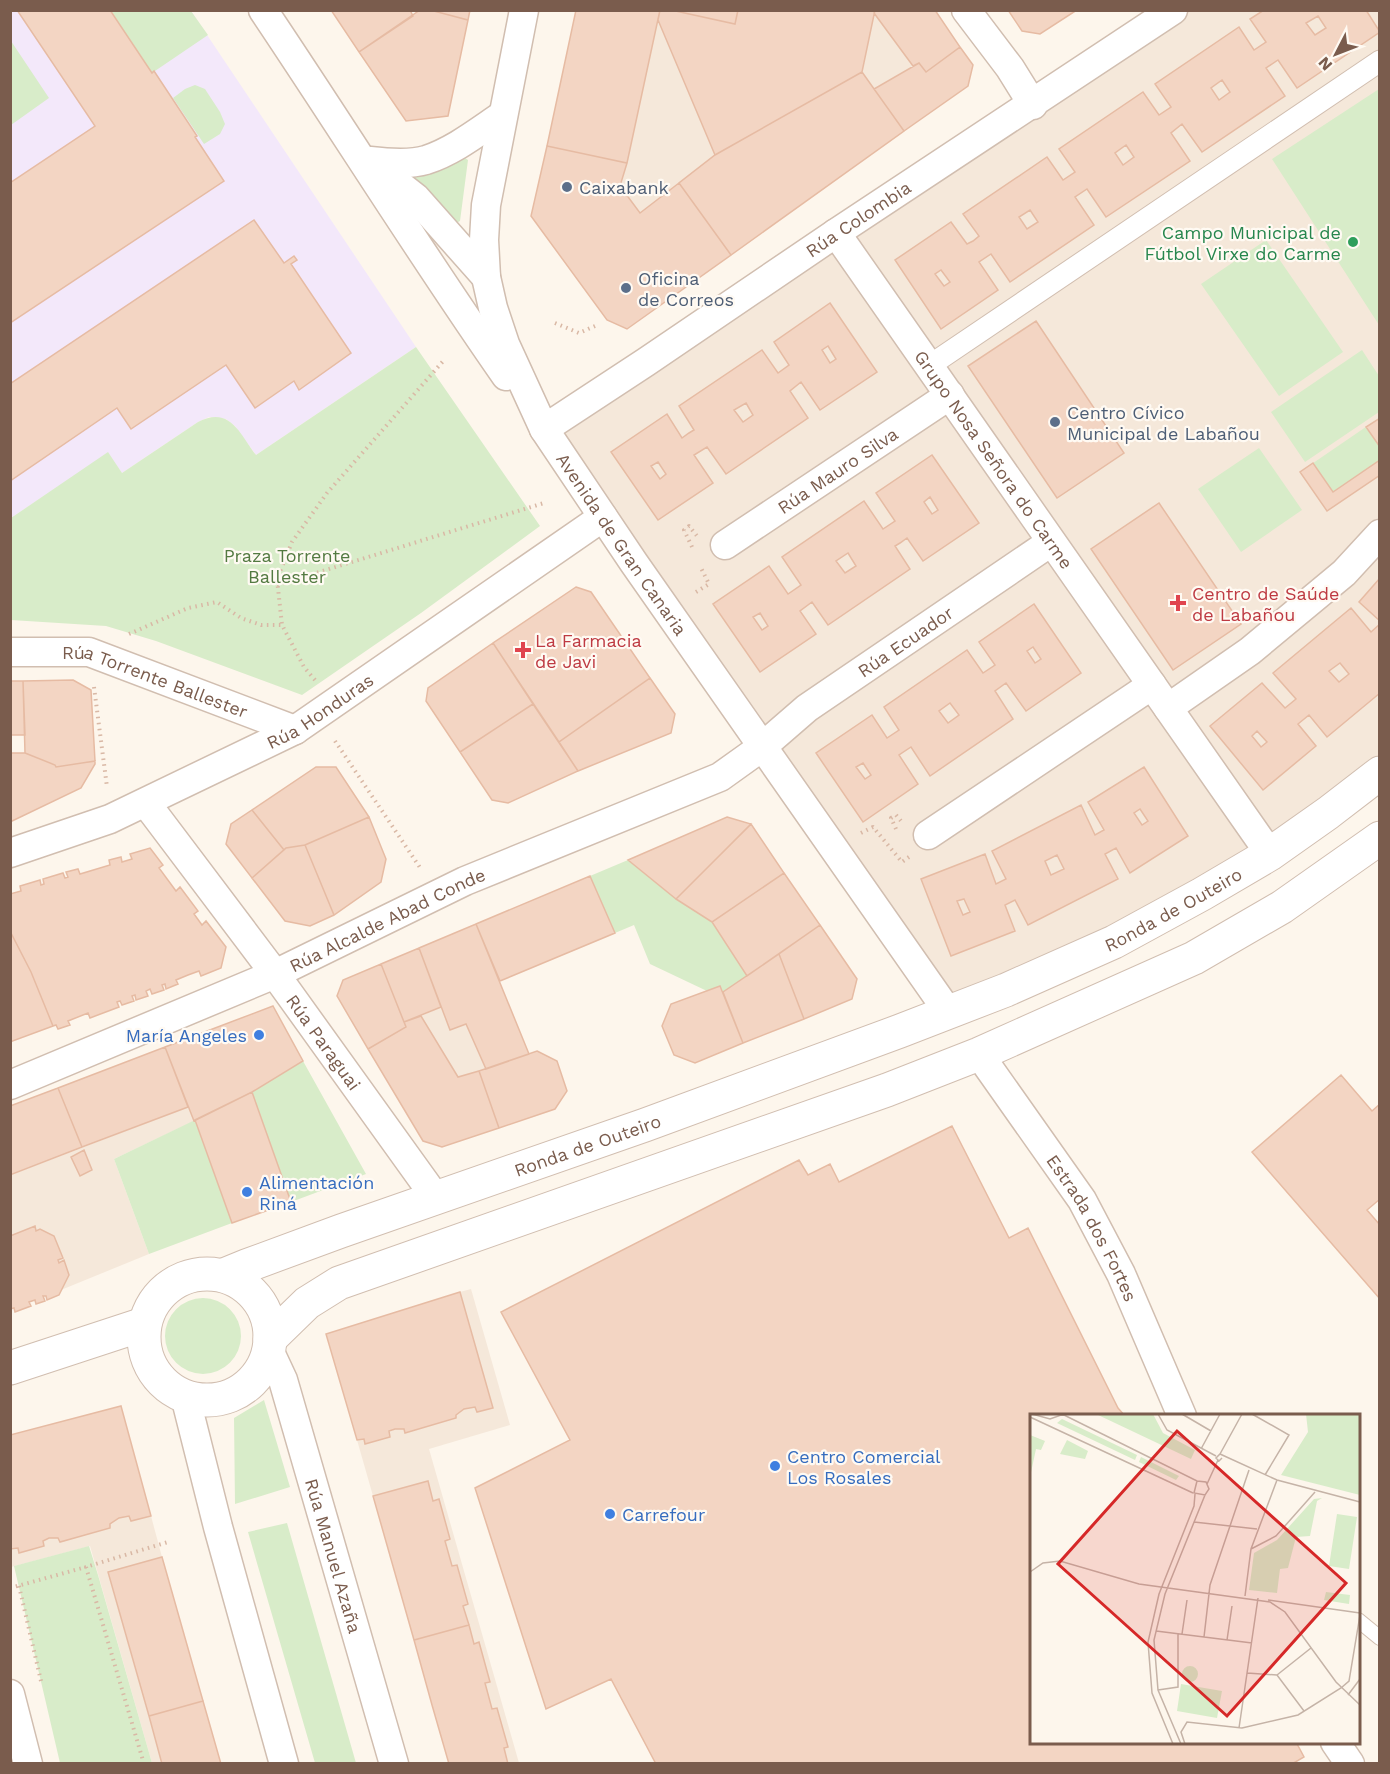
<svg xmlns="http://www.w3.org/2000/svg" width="1390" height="1774" font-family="'Work Sans',sans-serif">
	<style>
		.residential { fill: #f5e8da }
		.education { fill: #f3e8fa }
		.green { fill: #d8ecc9 }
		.building { fill: #f3d5c3; stroke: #e6bba3; stroke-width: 1.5; fill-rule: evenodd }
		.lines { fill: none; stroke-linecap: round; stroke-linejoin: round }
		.service-casing { stroke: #d1beb0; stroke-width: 16 }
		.pedestrian-casing { stroke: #d1beb0; stroke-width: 23 }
		.minor-casing { stroke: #d1beb0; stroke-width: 31 }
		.tertiary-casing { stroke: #d1beb0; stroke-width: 35 }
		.path { stroke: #d9b8a5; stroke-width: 4; stroke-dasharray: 1.5 4.5; stroke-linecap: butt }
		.service { stroke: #fff; stroke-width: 14 }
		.pedestrian { stroke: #fff; stroke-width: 21 }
		.minor { stroke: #fff; stroke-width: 28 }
		.tertiary { stroke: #fff; stroke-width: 33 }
		.service-dot { fill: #5c6f8a; stroke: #fffaf3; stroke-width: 2 }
		.leisure-dot { fill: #2e9e5b; stroke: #fffaf3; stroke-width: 2 }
		.health-dot { fill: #e0444e; stroke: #fffaf3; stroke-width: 2 }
		.shop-dot { fill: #3f7fe0; stroke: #fffaf3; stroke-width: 2 }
		.labels { text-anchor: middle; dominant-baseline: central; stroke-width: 4.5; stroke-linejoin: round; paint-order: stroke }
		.service-label { font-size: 18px; fill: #4e5e75; stroke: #fffaf3; text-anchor: start }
		.street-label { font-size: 18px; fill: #7a5c4d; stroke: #fffaf3 }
		.leisure-label { font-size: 18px; fill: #27864d; stroke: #fffaf3; text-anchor: end }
		.park-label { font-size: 18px; fill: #537a41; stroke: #fffaf3 }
		.health-label { font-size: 18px; fill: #be3a42; stroke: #fffaf3; text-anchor: start }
		.shop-label { font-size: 18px; fill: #366cbe; stroke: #fffaf3; text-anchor: start }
		.inset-road { fill: none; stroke: #c5b3a7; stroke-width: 1.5 }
		.view { fill: #d62828; fill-opacity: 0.15; stroke: #d62828; stroke-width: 3 }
		.inset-edge { fill: none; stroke: #7a5c4d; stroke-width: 3 }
	</style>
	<rect width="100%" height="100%" fill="#fdf6ec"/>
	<path class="residential" d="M1172,11H1379V773L1328,813L949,1013L544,429Z
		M874,13L913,66L874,89L862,72Z
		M658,20L715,155L640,213L620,186L627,163Z
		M441,1007L450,1030L466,1024L486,1069L458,1077L421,1016Z
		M188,1107L194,1121L114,1159L149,1254L56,1292L11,1241V1175Z
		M471,1289L510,1425L429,1449L519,1763H508L504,1748L508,1747L497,1708L492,1709L485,1683L490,1682L479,1643L474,1644L463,1606L468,1604L457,1565L452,1566L445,1541L450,1539L438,1499L433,1501L428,1481L373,1496L357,1440L364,1439L365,1444L395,1429H404L406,1433L456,1418V1415L464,1409L475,1407L477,1412L492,1408L460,1292Z
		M129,1516L131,1521L151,1516L162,1557L108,1573L162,1763H152L90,1546L11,1567L10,1549L18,1548L19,1553L44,1546L43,1541L49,1538H58L60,1542L110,1524L119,1518Z"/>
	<path class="education" d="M11,11H191L416,347L256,455L235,426L226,419L209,417L198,422L122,473L108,453L11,518Z"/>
	<path class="green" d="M110,11H191L208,35L152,73Z
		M11,41L49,98L11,125H10Z
		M195,85L205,89L220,112L225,124L220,134L204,144L173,98L185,89Z
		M1379,89V325L1272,159Z
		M462,156L468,160L460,221L454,224L402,168L427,171L447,168Z
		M1266,240L1343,352L1279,396L1201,284Z
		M416,347L540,526L421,613L302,695L156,641L106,626L11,620V518L108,452L122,473L198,422C230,405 240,434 256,455Z
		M1362,350L1379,376V412L1305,462L1271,412Z
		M1379,418V475L1327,511L1300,472Z
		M1259,448L1302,510L1241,552L1198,489Z
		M628,860L676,899L712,922L747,976L723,992L720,986L707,991L650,964L634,925L615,933L590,876Z
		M303,1061L366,1174L291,1202L252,1092Z
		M195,1120L232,1223L149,1254L114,1159Z
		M165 1336a38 38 0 1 1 76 0a38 38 0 1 1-76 0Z
		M264,1400L290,1487L235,1504L234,1418Z
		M287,1523L356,1763H315L248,1532Z
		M89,1546L98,1575L152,1763H60L14,1566Z"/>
	<path class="building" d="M17,10H110L152,73L154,71L197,136L195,137L224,181L10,323V183L95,126Z
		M331,10H410L413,16L359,52Z
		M420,10H430L468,20L448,116L406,121L359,52Z
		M430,10H470L468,20Z
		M576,10H660L627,163L547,146Z
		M660,10H671L735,24L738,10H875L862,72L715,155L658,20Z
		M671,10H738L735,24Z
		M875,10H935L960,47L926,72L919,63L913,66L874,13Z
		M1008,10H1077L1040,34L1022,31Z
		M1264,10H1366L1380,32L1297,88L1278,60L1266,68L1285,96L1202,152L1182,124L1171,133L1190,161L1106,217L1087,189L1075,197L1094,225L1010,282L991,254L979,262L998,290L941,329L895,260L951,222L967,244L973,241L979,236L963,214L1047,157L1063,180L1075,172L1059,149L1143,92L1159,115L1171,107L1155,84L1239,27L1254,50L1266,42L1250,19ZM1318,16L1326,28L1315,35L1306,23ZM1222,80L1230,92L1219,100L1211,88ZM1126,145L1134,157L1123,165L1115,153ZM1030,210L1038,222L1027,229L1019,217ZM941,270L950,282L944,286L935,274Z
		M960,47L973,65L968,86L904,131L874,89L919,63L926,72Z
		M862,72L904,131L731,255L679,183L715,155Z
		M547,146L627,163L620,186L640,213L679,183L731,255L627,329L607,320L531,216Z
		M254,220L284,263L294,256L297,260L291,264L351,353L299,390L294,381L255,408L226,365L131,429L117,408L10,481V384Z
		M830,303L877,372L820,410L801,382L790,391L808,418L726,474L707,447L694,455L713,483L658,520L611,452L667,414L682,438L689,433L694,430L679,406L762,350L778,373L789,365L774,342ZM828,346L836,359L830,363L822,350ZM746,403L753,415L743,422L734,410ZM658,462L666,474L660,479L651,466Z
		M1036,321L1124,453L1057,498L968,366Z
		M1380,418V447L1366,427Z
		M932,455L979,523L923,561L907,538L900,543L895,546L910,569L828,625L812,602L800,611L816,634L760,672L713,604L769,566L788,594L801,585L782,557L864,501L883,529L895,521L876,493ZM930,497L938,510L932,514L924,502ZM848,553L856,566L845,573L836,561ZM760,613L768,626L762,630L753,617Z
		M1380,460V475L1327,511L1300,472L1313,463L1333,492Z
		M1159,503L1241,624L1173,670L1091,549Z
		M1380,578V621L1359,602Z
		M576,587L591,592L650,678L559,742L493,643Z
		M1034,604L1081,673L1026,711L1006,683L995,691L1013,719L930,776L911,747L899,755L918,784L863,822L816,753L872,715L887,738L899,730L884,707L967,650L983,673L995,665L979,642ZM1033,647L1041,659L1035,663L1027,651ZM950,703L959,715L948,723L939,711ZM863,763L871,775L865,779L856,767Z
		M1351,608L1371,632L1380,624V693L1327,737L1309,715L1298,724L1316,746L1263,790L1210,726L1262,683L1285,708L1296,699L1273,673ZM1340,663L1349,674L1339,682L1329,671ZM1257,731L1267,742L1261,747L1252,736Z
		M493,643L533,704L460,752L426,701L428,688Z
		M650,678L675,714L671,733L578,771L559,742Z
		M73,680L91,690L95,761L56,767L55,765L25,753L23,681Z
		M10,681H23L25,735H10Z
		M533,704L578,771L508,803L492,800L460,752Z
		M10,753H25L55,765L56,767L95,761V764L81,788L10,822Z
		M316,767H336L369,817L305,845L286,848L284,850L252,810Z
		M1144,767L1188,836L1130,873L1116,848L1105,854L1118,879L1028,925L1015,900L1005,905L1015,931L951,956L921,879L985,854L996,884L1006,879L992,851L1081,805L1095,835L1104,830L1088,802ZM1140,809L1148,821L1142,825L1134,813ZM1057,855L1064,869L1051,875L1045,861ZM964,899L970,912L963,915L957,901Z
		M252,810L284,850L252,878L226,844L231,824Z
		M369,817L386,859L381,882L334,915L305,845Z
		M727,817L751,824L676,899L628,860Z
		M751,824L784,873L712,922L676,899Z
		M305,845L334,915L310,926L285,921L252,878L286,848Z
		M150,848L163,865L159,868L176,891L180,887L198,911L194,914L202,925L206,921L226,947L221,968L201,976L199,971L188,975L176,980L178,984L166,989L165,984L162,985L164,990L152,994L150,989L146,991L148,996L136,1000L135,995L132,996L134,1001L122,1005L120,1001L117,1002L119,1007L90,1018L88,1013L68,1021L70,1025L58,1029L56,1025L53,1026L31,972L10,931V894L21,891L20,886L40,880L41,885L44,884L43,879L63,873L65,878L68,877L66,872L78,869L80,874L110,865L109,860L121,857L122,862L132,859L130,854Z
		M784,873L820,925L747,976L712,922Z
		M590,876L615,933L500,981L476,924Z
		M476,924L529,1054L486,1069L466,1024L450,1030L419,948Z
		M820,925L857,979L852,999L804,1019L779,954Z
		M10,931L31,972L53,1026L10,1042Z
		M419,948L441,1007L404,1022L381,964Z
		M779,954L804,1019L743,1043L723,992Z
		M381,964L406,1027L368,1049L337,996L343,980Z
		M720,986L743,1043L695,1063L674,1055L662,1026L671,1004Z
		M273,1006L303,1061L252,1092L194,1121L165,1047Z
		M421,1016L458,1077L479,1071L499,1128L442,1147L423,1141L368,1049L406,1027L404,1022Z
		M165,1047L188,1107L82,1147L58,1088Z
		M537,1051L557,1061L567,1091L555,1109L499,1128L479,1071Z
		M1341,1075L1372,1111L1380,1104V1199L1367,1210L1380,1225V1299L1252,1152Z
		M58,1088L82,1147L10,1175V1106Z
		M252,1092L291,1202L232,1223L195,1120Z
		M952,1126L1009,1238L1028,1228L1118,1408L1125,1416H1032V1742H1296L1304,1757L1292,1764H656L611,1679L546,1709L475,1488L570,1440L501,1312L799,1160L808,1175L830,1164L839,1182Z
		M84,1150L92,1170L80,1176L71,1157Z
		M35,1226L36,1231L40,1229L54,1236L63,1258L58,1260L59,1263L64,1260L69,1275L59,1295L47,1300L46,1296H43L45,1301L36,1304L35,1300L29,1302L31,1306L15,1312L14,1308L10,1309V1236Z
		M460,1292L493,1408L477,1412L475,1407L464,1409L456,1415V1418L405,1433L404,1429H395L389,1431L390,1437L365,1444L364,1439L357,1440L326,1334Z
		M121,1406L151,1516L131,1521L129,1516L119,1518L110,1524V1528L60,1542L58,1538H49L43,1541L44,1546L19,1553L18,1548L10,1549V1435Z
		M428,1481L433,1501L439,1499L450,1539L445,1541L452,1566L457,1565L468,1604L463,1606L469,1625L414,1640L373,1496Z
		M162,1557L203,1701L149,1716L108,1572Z
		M469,1625L474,1644L479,1642L490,1682L485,1683L492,1709L497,1708L508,1747L504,1748L508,1764H449L432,1705L414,1640Z
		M203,1701L221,1764H162L149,1716Z"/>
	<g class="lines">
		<g class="service-casing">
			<path id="service" d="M1358,1620L1380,1638"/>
		</g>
		<g class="pedestrian-casing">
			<path id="pedestrian" d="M929,366L1380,61"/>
		</g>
		<g class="minor-casing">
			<g id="minor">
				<path d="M263,10C345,132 422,256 506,376"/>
				<path id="s1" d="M524,10L486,205L484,240L486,277L493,308L505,344L544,429L634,563L949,1013"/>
				<path d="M966,10L1010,68L1033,105"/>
				<path d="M370,161C388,163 409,165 426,160C454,151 479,131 503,115"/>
				<path d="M374,165L416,198L486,277"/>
				<path id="s2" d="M836,233L1270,854"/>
				<path id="s3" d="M544,429L646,362L836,233L1173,10"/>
				<path id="s4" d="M725,545L950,395"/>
				<path id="s5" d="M10,652H89L295,730"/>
				<path d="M1168,708L1250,651L1344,573L1380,534"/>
				<path id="s6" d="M146,803L275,974L436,1198"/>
				<path d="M928,835L1152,685"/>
				<path id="s7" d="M10,853L110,819L295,730L603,517"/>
				<path id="s8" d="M979,1054L1082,1200L1121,1274L1182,1416"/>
				<path id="s9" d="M10,1085L275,974L465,881L720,777L762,747L807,708L1051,542"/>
				<path id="s10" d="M269,1350L283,1380L394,1764"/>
				<path d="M185,1396L218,1527L284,1764"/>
				<path d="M10,1694L28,1764"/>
				<path d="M1335,1742L1350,1764"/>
			</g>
		</g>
		<g class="tertiary-casing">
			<g id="tertiary">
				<circle cx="207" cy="1337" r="63"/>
				<path id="s11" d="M224,1275L246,1266L341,1231L645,1125L900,1031L1006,990L1114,942L1202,894L1270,854L1328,813L1380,773"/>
				<path d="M270,1339L307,1303L339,1283L887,1090L979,1054L1194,958L1282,907L1380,838"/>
				<path d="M10,1368L144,1324"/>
			</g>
		</g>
		<path class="path" d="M555,323L579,333L595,326
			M692,547L684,530L689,526L697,536
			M277,585L544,503
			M696,592L709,584L701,568
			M129,634L188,608L217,602L241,618L261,625H282
			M315,680L304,667L282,625L277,579L292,542L327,493L445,359
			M94,687L107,787
			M335,741L421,869
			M896,829L891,818L896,815L901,821
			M861,833L873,827L902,862L909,857
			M19,1586L41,1681
			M10,1588L86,1567
			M144,1764L86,1567L168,1542"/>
		<use href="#service" class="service"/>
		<use href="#pedestrian" class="pedestrian"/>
		<use href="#minor" class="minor"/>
		<use href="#tertiary" class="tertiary"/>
	</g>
	<g class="service-dot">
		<circle cx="567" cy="187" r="6"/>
		<circle cx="626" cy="288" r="6"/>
		<circle cx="1055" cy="422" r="6"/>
	</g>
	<circle class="leisure-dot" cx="1353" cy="242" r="6"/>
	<g class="health-dot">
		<path d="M1175 594h6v6h6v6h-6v6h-6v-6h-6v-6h6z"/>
		<path d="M520 641h6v6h6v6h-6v6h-6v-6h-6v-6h6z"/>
	</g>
	<g class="shop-dot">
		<circle cx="259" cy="1035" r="6"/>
		<circle cx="247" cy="1192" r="6"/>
		<circle cx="775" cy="1466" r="6"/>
		<circle cx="610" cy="1514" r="6"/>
	</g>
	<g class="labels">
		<g class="service-label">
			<text x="579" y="187">Caixabank</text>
			<text x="638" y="278">Oficina<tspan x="638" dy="21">de Correos</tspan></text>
			<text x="1067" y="412">Centro Cívico<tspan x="1067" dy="21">Municipal de Labañou</tspan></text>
		</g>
		<g class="street-label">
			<text stroke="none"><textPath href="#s3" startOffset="378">Rúa Colombia</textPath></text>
			<text stroke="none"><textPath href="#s2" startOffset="276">Grupo Nosa Señora do Carme</textPath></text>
			<text stroke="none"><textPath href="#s4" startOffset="135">Rúa Mauro Silva</textPath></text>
			<text stroke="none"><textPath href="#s1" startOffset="573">Avenida de Gran Canaria</textPath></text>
			<text stroke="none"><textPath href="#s9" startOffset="1004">Rúa Ecuador</textPath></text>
			<text stroke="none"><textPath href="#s5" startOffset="150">Rúa Torrente Ballester</textPath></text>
			<text stroke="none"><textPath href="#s7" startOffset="342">Rúa Honduras</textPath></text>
			<text stroke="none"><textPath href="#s11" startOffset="1018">Ronda de Outeiro</textPath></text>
			<text stroke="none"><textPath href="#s9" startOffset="412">Rúa Alcalde Abad Conde</textPath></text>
			<text stroke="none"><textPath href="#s6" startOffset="298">Rúa Paraguai</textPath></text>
			<text stroke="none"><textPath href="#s11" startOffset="386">Ronda de Outeiro</textPath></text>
			<text stroke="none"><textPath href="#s8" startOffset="208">Estrada dos Fortes</textPath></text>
			<text stroke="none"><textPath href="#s10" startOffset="216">Rúa Manuel Azaña</textPath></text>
		</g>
		<g class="leisure-label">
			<text x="1341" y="232">Campo Municipal de<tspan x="1341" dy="21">Fútbol Virxe do Carme</tspan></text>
		</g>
		<g class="park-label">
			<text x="287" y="555">Praza Torrente<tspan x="287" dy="21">Ballester</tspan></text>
		</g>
		<g class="health-label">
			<text x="1192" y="593">Centro de Saúde<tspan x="1192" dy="21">de Labañou</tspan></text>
			<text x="535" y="640">La Farmacia<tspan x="535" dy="21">de Javi</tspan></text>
		</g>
		<g class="shop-label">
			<text x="247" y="1035" text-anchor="end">María Angeles</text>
			<text x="259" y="1182">Alimentación<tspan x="259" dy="21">Riná</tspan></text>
			<text x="787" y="1456">Centro Comercial<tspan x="787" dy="21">Los Rosales</tspan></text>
			<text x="622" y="1514">Carrefour</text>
		</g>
	</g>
	<g transform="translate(1030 1414)">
		<rect width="330" height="330" fill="#fdf6ec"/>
		<path d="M66,0H123L133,19L165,36L161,45ZM276,0H330V81L251,61L278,18ZM32,5L107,41L105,46L27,9ZM0,21L15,27L11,36L6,35L0,63ZM37,26L58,37L55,45L30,40ZM111,43L149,62L146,66L109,48ZM292,84L287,87L280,122L266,123L258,154L250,155L247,179L219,176L224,139L247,126L284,85ZM307,100L327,103L319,155L299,152ZM296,178L320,181L319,190L294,186ZM152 260a8 8 0 1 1 16 0a8 8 0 1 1-16 0ZM151,270L192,277L187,304L147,297Z" fill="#d8ecc9"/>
		<path class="inset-road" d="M2,0L20,5L34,0M32,0L167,67L176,68L179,75L175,81L164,79L167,67M128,0L137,16L186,42M152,0L181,17M222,0L259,21L235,61M0,3L163,79M171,35L190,0M190,40L212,0M192,44L189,47L186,44L190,40L247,66L330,88M177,70L188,46M164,108L227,115M221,135L246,122L285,78M0,158L13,149L30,147L109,170L240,188L255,198L306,268L330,291M215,182L221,135L247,66M238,186L330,199M126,217L222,229M152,220L157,186M174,223L180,171L219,56M197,226L202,192M217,259L247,261L274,297M247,261L281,234M128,276L148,273V220M318,281L330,265M209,314L228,184M143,330L122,279L118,228L129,180L164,92L165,80M151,330L128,276L124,226L135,180L175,81M155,330L151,318L157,308L212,314L268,301L311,274L319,267L330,201"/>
		<path class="view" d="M147,17L316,169L197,302L28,150Z"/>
		<rect width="330" height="330" class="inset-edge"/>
	</g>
	<rect width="1390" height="1774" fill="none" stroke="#7a5c4d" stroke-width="24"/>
	<g transform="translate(1336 54) rotate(228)" stroke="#fffaf3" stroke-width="4.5" paint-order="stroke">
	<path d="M0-4.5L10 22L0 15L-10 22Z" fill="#7a5c4d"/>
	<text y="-9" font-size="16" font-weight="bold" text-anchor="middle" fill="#7a5c4d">N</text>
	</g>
</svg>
